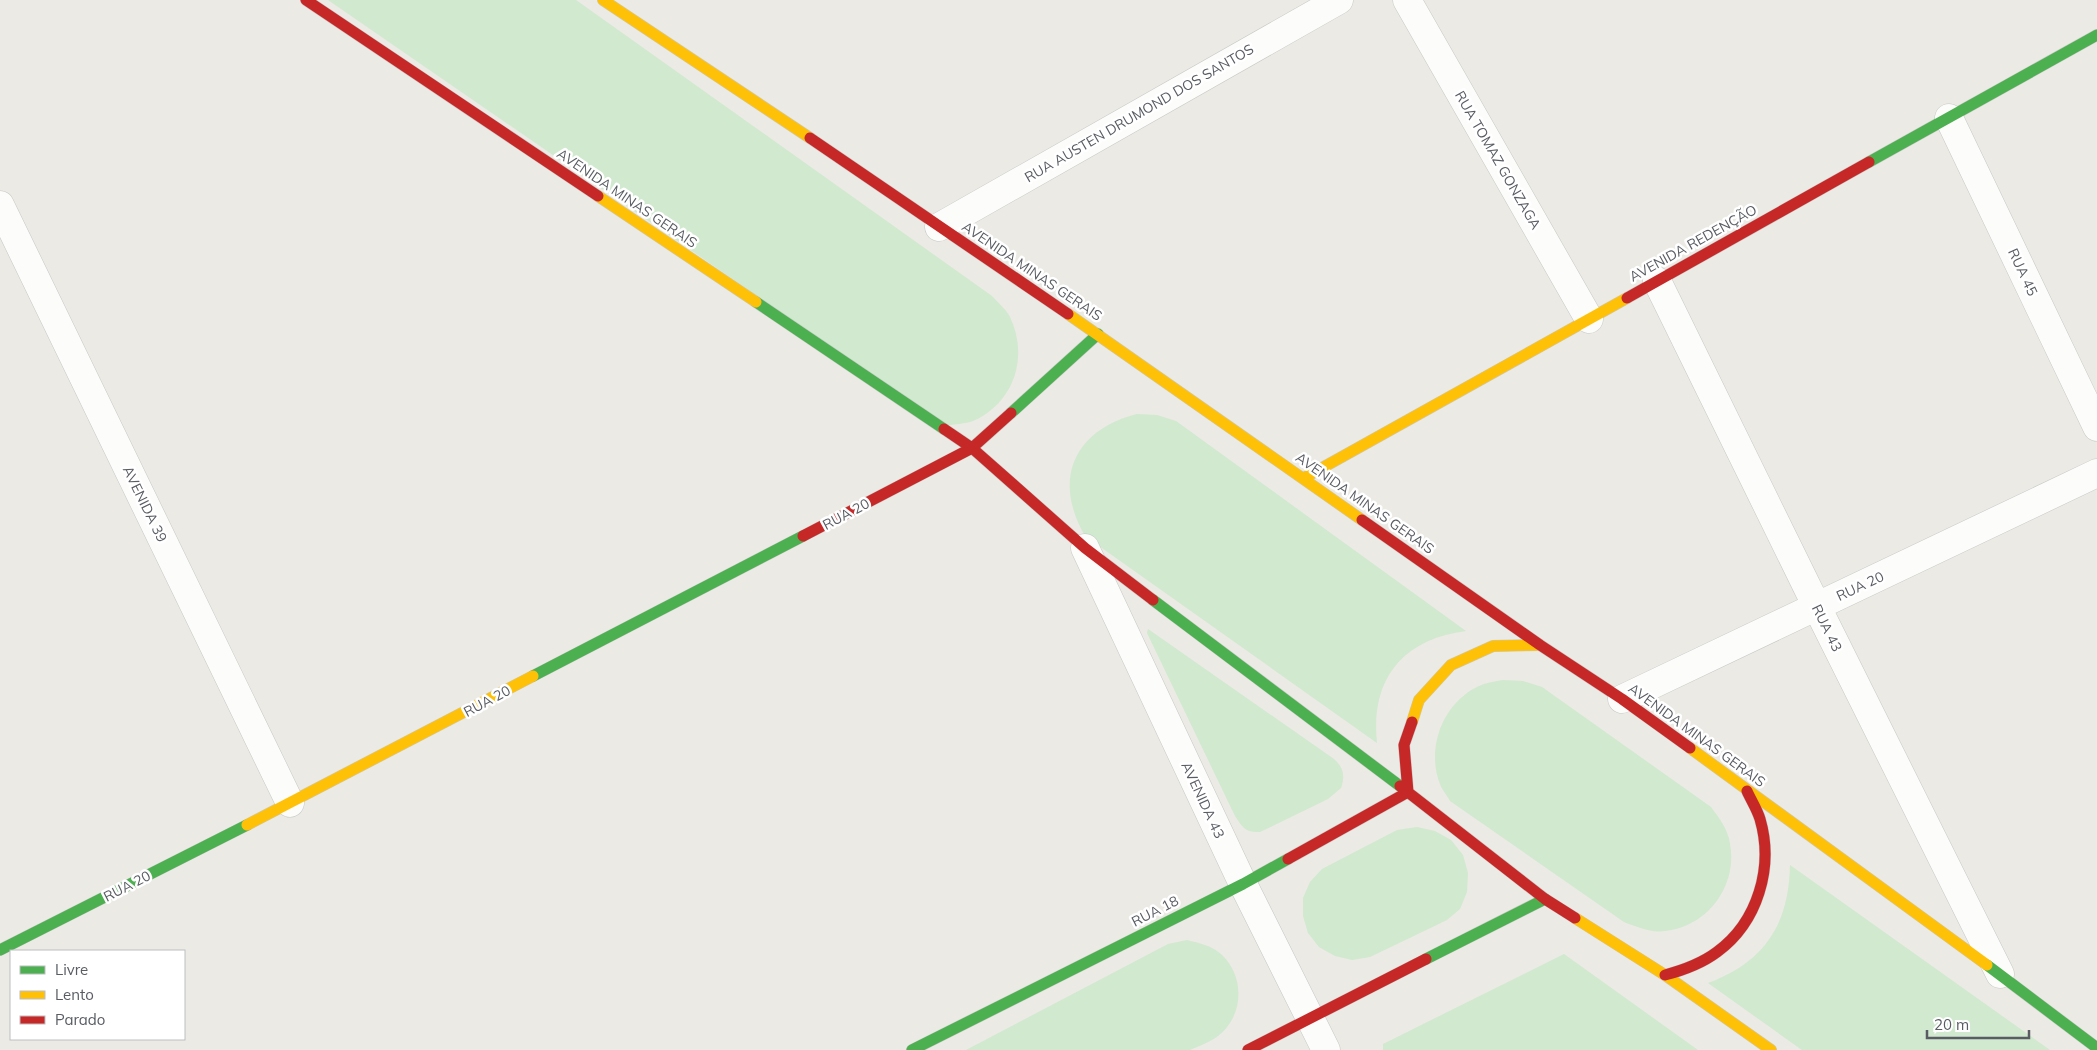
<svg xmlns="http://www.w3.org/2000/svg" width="2097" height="1050" font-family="Mulish,sans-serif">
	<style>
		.green { fill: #d0e9cf }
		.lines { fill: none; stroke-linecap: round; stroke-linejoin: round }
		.street-casing { stroke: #c7c8c6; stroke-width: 29 }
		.fast-casing { stroke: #c8c9c8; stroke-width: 12 }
		.slow-casing { stroke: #c8c9c8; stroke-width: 12 }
		.jam-casing { stroke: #c8c9c8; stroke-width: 12 }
		.street { stroke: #fcfcfb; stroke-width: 28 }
		.fast { stroke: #4caf50; stroke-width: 11 }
		.slow { stroke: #ffc107; stroke-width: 11 }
		.jam { stroke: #c62828; stroke-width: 11 }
		.labels { text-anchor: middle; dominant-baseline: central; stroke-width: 5; stroke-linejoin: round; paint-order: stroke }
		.street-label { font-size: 14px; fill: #595d63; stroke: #fff }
	</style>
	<rect width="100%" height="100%" fill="#ebeae4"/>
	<path class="green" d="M328,0H576L992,296C998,303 1006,309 1010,317C1029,357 1014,403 973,421C965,424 954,424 946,426Z
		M1137,414L1157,415L1176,421L1466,631C1403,639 1370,679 1377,743L1085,536C1052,479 1074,430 1137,414Z
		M1148,629L1334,759C1344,768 1345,776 1341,788L1328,799L1260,832C1246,833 1242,827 1235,816L1147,633Z
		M1503,680L1523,681L1542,687L1711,807C1719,818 1728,829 1730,844C1738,886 1707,927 1665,931C1651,933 1637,927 1624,922L1450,801C1447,795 1442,790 1440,784C1425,746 1445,698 1484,684C1490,682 1497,681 1503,680Z
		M1417,827L1435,831L1451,840L1463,855L1468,873L1467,892L1460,909L1447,920L1370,957L1352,960L1335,956L1319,947L1308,933L1303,916V898L1310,882L1322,869L1397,830Z
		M1790,865L2050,1050H1802L1708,983C1764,962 1789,925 1790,865Z
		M1187,940C1199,943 1213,946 1222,955C1245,977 1244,1016 1218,1036C1210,1042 1199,1046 1190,1050H966L1168,944Z
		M1564,954L1698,1050H1383V1044Z"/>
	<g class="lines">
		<g class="street-casing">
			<path id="street" d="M1407,0L1589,319
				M1949,118L2097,427
				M0,205L290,803
				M939,227L1339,0
				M1657,281L1817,607L2000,974
				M1085,548L1243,884L1326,1050
				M1622,699L2097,473"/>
		</g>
		<g class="fast-casing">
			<path id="fast" d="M1869,162L2097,35
				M756,302L944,429
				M1011,413L1098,334
				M1153,600L1400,786
				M533,676L803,536
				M0,950L247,825
				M1426,959L1545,899
				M1987,965L2097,1048
				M912,1050L1243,884L1288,859"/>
		</g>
		<g class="slow-casing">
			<path id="slow" d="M603,0L810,138
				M598,196L756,302
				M1068,314L1362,520
				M1304,478L1627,298
				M1412,722L1419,700L1451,665L1493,646L1540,645
				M1690,748L1987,965
				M247,825L533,676
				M1575,918L1665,975L1771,1050"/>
		</g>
		<g class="jam-casing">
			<path id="jam" d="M306,0L598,196
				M810,138L1068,314
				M1627,298L1869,162
				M944,429L972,448L1085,548L1153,600
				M1362,520L1540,645L1622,699L1690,748
				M803,536L972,448L1011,413
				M1400,786L1545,899L1575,918
				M1288,859L1408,792L1404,745L1412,722
				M1665,975C1684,970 1701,964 1717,952C1758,922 1774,867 1760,819C1757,809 1751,800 1747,791
				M1248,1050L1426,959"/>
		</g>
		<use href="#street" class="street"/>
		<use href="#fast" class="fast"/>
		<use href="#slow" class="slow"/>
		<use href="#jam" class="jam"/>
	</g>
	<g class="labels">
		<g class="street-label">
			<text transform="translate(1139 113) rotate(-30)">RUA AUSTEN DRUMOND DOS SANTOS</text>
			<text transform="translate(1498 160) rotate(60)">RUA TOMAZ GONZAGA</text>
			<text transform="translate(627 198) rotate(34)">AVENIDA MINAS GERAIS</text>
			<text transform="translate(1693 243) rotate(-29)">AVENIDA REDENÇÃO</text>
			<text transform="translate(1032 271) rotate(34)">AVENIDA MINAS GERAIS</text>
			<text transform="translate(2023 272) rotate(65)">RUA 45</text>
			<text transform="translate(1365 503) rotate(35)">AVENIDA MINAS GERAIS</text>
			<text transform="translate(145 504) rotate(64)">AVENIDA 39</text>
			<text transform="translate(846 514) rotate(-28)">RUA 20</text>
			<text transform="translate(1860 586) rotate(-25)">RUA 20</text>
			<text transform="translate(1827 628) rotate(64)">RUA 43</text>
			<text transform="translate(487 701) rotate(-28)">RUA 20</text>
			<text transform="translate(1697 735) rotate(36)">AVENIDA MINAS GERAIS</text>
			<text transform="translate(1203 800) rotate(65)">AVENIDA 43</text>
			<text transform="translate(127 886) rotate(-27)">RUA 20</text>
			<text transform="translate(1155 911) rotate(-27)">RUA 18</text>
		</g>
	</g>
	<rect x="10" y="950" width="175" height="90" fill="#ffffff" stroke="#bdbec1"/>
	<rect x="20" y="966" width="25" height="8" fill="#4caf50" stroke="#bdbec1"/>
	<text x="55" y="975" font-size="15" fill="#595d63">Livre</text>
	<rect x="20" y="991" width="25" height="8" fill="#ffc107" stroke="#bdbec1"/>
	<text x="55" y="1000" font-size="15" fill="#595d63">Lento</text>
	<rect x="20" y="1016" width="25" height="8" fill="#c62828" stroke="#bdbec1"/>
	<text x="55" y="1025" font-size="15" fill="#595d63">Parado</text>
	<path d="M1927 1030v8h102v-8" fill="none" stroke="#595d63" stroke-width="2.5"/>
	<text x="1934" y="1030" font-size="15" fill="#595d63" stroke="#ffffff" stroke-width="4" paint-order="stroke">20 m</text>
</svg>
